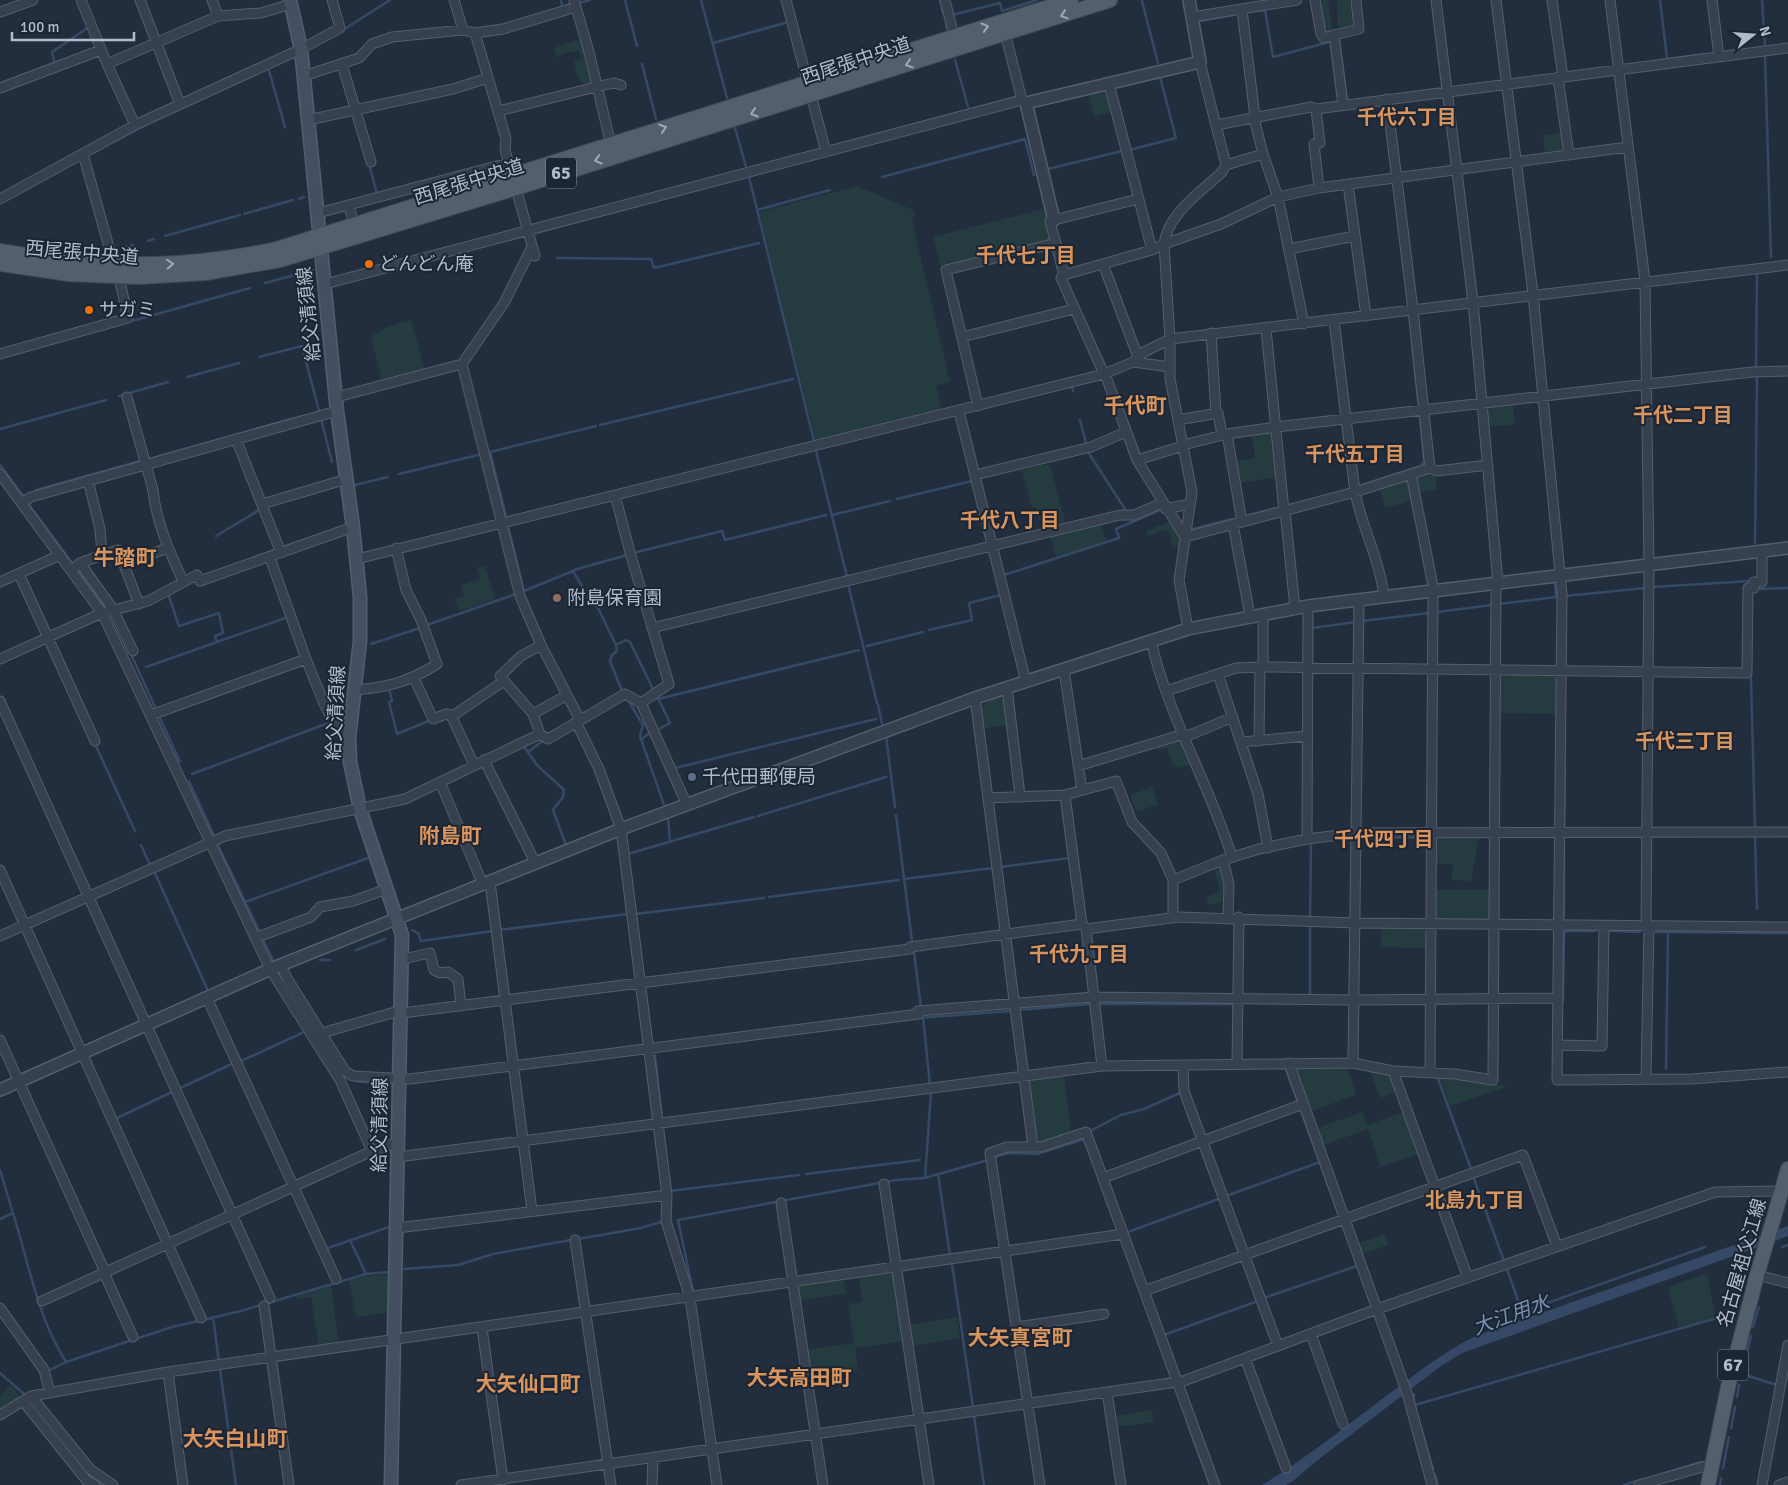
<svg xmlns="http://www.w3.org/2000/svg" width="1788" height="1485" font-family="Signika,'Noto Sans JP',sans-serif">
	<style>
		.green { fill: #243c3f }
		.water { fill: #354966 }
		.lines { fill: none; stroke-linecap: round; stroke-linejoin: round }
		.stream { stroke: #354966; stroke-width: 2.5 }
		.minor-casing { stroke: #545e6c; stroke-width: 11 }
		.tertiary-casing { stroke: #545e6c; stroke-width: 14 }
		.secondary-casing { stroke: #545e6c; stroke-width: 15 }
		.primary-casing { stroke: #3f4957; stroke-width: 16 }
		.minor { stroke: #36404e; stroke-width: 9 }
		.tertiary { stroke: #36404e; stroke-width: 11 }
		.secondary { stroke: #444f61; stroke-width: 12 }
		.primary { stroke: #545f6e; stroke-width: 14 }
		.oneway { stroke: #9fa9b7 }
		.food-dot { fill: #e8710a; stroke: #1b2533; stroke-width: 2 }
		.education-dot { fill: #8d6e63; stroke: #1b2533; stroke-width: 2 }
		.service-dot { fill: #5c6f8a; stroke: #1b2533; stroke-width: 2 }
		.labels { text-anchor: middle; dominant-baseline: central; stroke-width: 4; stroke-linejoin: round; paint-order: stroke }
		.shield { fill: #1b2533; stroke: #858e9c; stroke-width: 1 }
		.shield-label { font-size: 18px; font-weight: bold; fill: #b2bbc9 }
		.street-label { font-size: 19px; fill: #b2bbc9; stroke: #1b2533 }
		.poi-label { font-size: 19px; fill: #b2bbc9; stroke: #1b2533; text-anchor: start }
		.neighbourhood-label { font-size: 20px; font-weight: bold; fill: #da945d; stroke: #1b2533 }
		.water-label { font-size: 20px; font-style: italic; fill: #7891b2; stroke: #1b2533 }
		.quarter-label { font-size: 21px; font-weight: bold; fill: #da945d; stroke: #1b2533 }
	</style>
	<rect width="100%" height="100%" fill="#222e3e"/>
	<path class="green" d="M1319,0H1328L1332,28L1328,33L1324,30Z
		M1337,0H1350L1352,20L1351,25L1340,27L1338,25Z
		M581,39L592,83L587,86C580,82 573,70 575,61L581,59L579,51L566,52L557,57L554,48Z
		M1103,90L1107,93L1112,112L1094,117L1088,93Z
		M1562,133L1564,148L1561,152L1545,154L1543,135Z
		M857,186L913,210L915,215L912,220L950,382L936,386L942,411L816,442L759,212Z
		M1044,209L1051,237L1048,241L941,267L933,237Z
		M411,320L425,371L382,382L371,336L389,326Z
		M1513,403L1515,424L1489,427L1487,410L1490,406Z
		M1268,432L1273,436L1277,477L1239,483L1235,461L1255,458L1252,435Z
		M1046,464L1050,465L1066,524L1043,531L1036,507L1032,508L1022,470Z
		M1435,473L1437,489L1419,492L1416,480L1419,475Z
		M1405,480L1409,482L1413,500L1385,508L1379,487Z
		M1170,522L1179,535V547L1172,545L1171,537L1166,529L1149,536L1147,534L1146,531Z
		M1101,523L1106,541L1056,557L1050,535Z
		M485,566L495,599L459,611L455,599L465,596L461,585L480,579L477,568Z
		M1503,673L1553,674L1557,677L1556,714L1499,713V677Z
		M1000,695L1005,696L1009,725L982,728L979,707Z
		M1181,737L1193,763L1180,768L1173,766L1167,748L1158,750L1157,746Z
		M1152,787L1158,804L1137,812L1130,795Z
		M1438,837H1479L1471,881L1451,880L1453,864H1434V841Z
		M1220,864L1226,882L1224,901L1216,905L1208,904L1206,897L1220,892L1214,869L1200,872L1194,878L1185,879Z
		M1434,890H1489V918L1485,921L1437,920L1434,916Z
		M1381,927H1422L1426,931V948L1381,947Z
		M1296,1066H1347L1356,1095L1309,1112L1293,1070Z
		M1370,1070L1389,1073L1398,1092L1380,1098Z
		M1064,1076L1071,1133L1040,1143L1036,1140L1028,1083L1032,1079Z
		M1439,1076L1508,1086L1450,1106Z
		M1362,1112L1367,1125L1405,1112L1420,1154L1380,1167L1368,1129L1321,1146L1315,1129Z
		M1384,1234L1388,1245L1361,1254L1357,1244Z
		M890,1272L894,1275L904,1341L855,1348L858,1370L810,1377L806,1350L854,1343L848,1304L862,1302L859,1277Z
		M1707,1273L1715,1317L1679,1328L1668,1287Z
		M391,1274L390,1312L356,1318L349,1280L366,1276Z
		M844,1279L846,1294L798,1300L797,1290L801,1285Z
		M331,1285L339,1345L319,1347L311,1297L297,1299L296,1295Z
		M957,1317L960,1338L912,1346L909,1325Z
		M9,1385H11L21,1398L0,1411V1396Z
		M1152,1410L1153,1422L1116,1427L1114,1416Z"/>
	<path class="water" d="M1788,1226V1236L1756,1248L1462,1353L1441,1366L1319,1459L1294,1480L1286,1485H1262C1308,1457 1350,1423 1393,1391C1421,1370 1445,1351 1476,1336Z"/>
	<g class="lines">
		<path class="stream" d="M561,0L562,6
			M625,0L637,46
			M701,0L727,98
			M940,0L943,13
			M1660,0L1667,59L1713,53
			M1762,0L1765,47
			M1142,1L1158,63
			M579,3L590,0
			M1250,12L1265,10L1273,57L1329,42
			M952,15L1000,3L1002,11L1037,0
			M1200,21L1234,15
			M946,23L947,28
			M343,30L390,0
			M1339,40L1347,100
			M713,43L785,23
			M1725,52L1738,50
			M1765,57L1771,257
			M955,60L968,107
			M642,64L656,119
			M55,65L52,52L89,27
			M268,67L285,127
			M735,128L747,170
			M114,142L147,124
			M1129,150L1176,138L1160,77
			M93,153L109,144
			M369,164L377,194
			M1048,169L1122,151
			M749,177L814,441
			M882,177L1025,139L1034,175
			M299,199L304,197
			M757,210L830,190
			M244,214L293,200
			M165,236L240,215
			M148,241L154,239
			M123,248L133,245
			M557,258L651,259L654,268L759,243
			M265,283L313,270
			M1538,303L1540,326
			M132,321L250,288
			M1412,342L1418,400
			M259,357L302,346L319,411
			M1756,367L1757,272
			M187,377L239,363
			M1072,387L1073,391
			M119,396L168,382
			M321,419L332,462
			M1080,420L1086,443
			M600,425L793,379
			M0,429L106,400
			M816,451L847,577
			M1086,452H1088L1125,509
			M149,459L291,419
			M0,465L24,497
			M399,474L482,454
			M355,485L388,477
			M1362,485L1421,466L1424,461L1420,417
			M36,490L140,461
			M897,499L972,481
			M27,502L107,610
			M832,515L890,501
			M1249,515L1276,508
			M506,516L490,452L596,426
			M508,526L524,591L573,571L592,603L598,608L616,645L617,651L612,655L610,661L622,691
			M1193,529L1232,519
			M216,536L261,509
			M1755,543L1757,377
			M633,553L722,531L725,540L826,515
			M574,570L627,555
			M1004,575L1119,538L1116,529L1160,510
			M848,584L877,703
			M1653,587L1750,581
			M1759,589L1788,588
			M168,594L179,626L219,613L223,633L215,636L217,642
			M1565,599V596L1645,588
			M1499,604L1556,597L1555,583
			M1437,612L1492,605
			M1362,621L1429,613
			M427,625L516,594
			M1312,628L1355,622
			M929,630L972,620L969,603L1001,595
			M371,644L420,628
			M616,645L626,640L630,642L654,691
			M867,646L923,632
			M130,652L180,762
			M1312,661V611
			M146,667L288,617
			M1751,679V671
			M1751,681L1755,828
			M389,688L392,701L389,702L397,734L431,720
			M658,699L859,650
			M628,700L643,725L640,736L665,808
			M328,704L345,697
			M878,705L883,728
			M657,730L670,723L659,700
			M897,733L914,727
			M886,736L895,807
			M887,737L895,734
			M641,740L649,733
			M95,744L135,831
			M525,748L537,765L564,790L563,797L553,810L566,845L571,843
			M528,752L544,740
			M675,768L876,719
			M192,774L331,722
			M189,781L215,838
			M896,815L912,941
			M668,816L670,842
			M758,816L886,777
			M1564,827L1565,771
			M1755,836L1757,909
			M217,843L260,933
			M141,845L150,865
			M628,854L754,817
			M1000,867L1069,858
			M154,871L208,991
			M904,879L993,868
			M769,897L899,880
			M245,902L368,858
			M636,914L764,898
			M1310,917L1311,843
			M1564,917V842
			M412,930L418,933L421,941L493,931
			M499,930L628,914
			M1611,931L1640,932
			M1656,932L1788,933
			M262,938L275,964
			M356,950L385,939
			M914,952L921,1008
			M320,960H330
			M277,969L283,980
			M1310,994V925
			M1563,1002L1564,933L1566,931H1595
			M1242,1003L1335,1004
			M1099,1004H1234
			M1370,1004H1426
			M1433,1004L1463,1003
			M302,1010L316,1033
			M1018,1010L1091,1004
			M923,1017L930,1085
			M918,1018L1011,1011
			M655,1056L662,1117
			M239,1062L302,1033
			M337,1067C349,1086 372,1082 392,1083
			M1285,1067L1297,1100
			M1666,1069L1668,932
			M1438,1079L1471,1169
			M178,1089L234,1063
			M931,1092L925,1178L938,1174L950,1255
			M1301,1111L1339,1215
			M115,1119L172,1092
			M663,1128L665,1147
			M1090,1131L1121,1115L1144,1109L1180,1093
			M995,1157L1008,1153L1037,1154L1085,1139
			M0,1170L13,1213L0,1219
			M806,1174L920,1160
			M939,1174L988,1160
			M1473,1176L1504,1261
			M670,1191L799,1175
			M1226,1196L1320,1162
			M13,1213C29,1264 37,1316 66,1362L48,1371
			M1128,1232L1221,1198
			M578,1239L641,1228L661,1222
			M350,1240L366,1274
			M1782,1247L1788,1245
			M325,1249L389,1227
			M952,1264L973,1407
			M404,1269L458,1265L493,1254L571,1240
			M1507,1269L1522,1312L1705,1247
			M693,1291L678,1220L896,1180L925,1178
			M1264,1298L1357,1266
			M213,1317L219,1362
			M1753,1327L1759,1307
			M1164,1335L1258,1301
			M1745,1360L1751,1336
			M66,1362L172,1327L241,1311L366,1274L389,1272
			M220,1369L236,1485
			M1743,1369L1742,1374L1777,1385
			M0,1373L24,1394
			M1414,1394V1403L1433,1469
			M1737,1397L1739,1385
			M1415,1405L1734,1313
			M974,1416L984,1485
			M1188,1425L1210,1485
			M1731,1428L1735,1407
			M60,1438L85,1471L102,1485
			M1723,1468L1729,1437
			M1435,1474L1438,1485
			M1655,1476L1701,1462
			M1624,1485L1640,1480
			M1720,1485L1721,1478"/>
		<g class="minor-casing">
			<path id="minor" d="M81,0L107,64L135,125
				M140,0L180,104
				M212,0L218,16
				M454,0L463,30
				M574,0L589,52L611,145
				M786,0L826,152
				M945,0L954,36
				M1315,0L1321,34L1324,38L1334,35
				M1436,0L1473,302L1498,583
				M1496,0L1533,294L1562,594L1557,1080L1691,1079L1788,1072
				M1552,0L1563,77
				M1610,0L1645,281L1649,565L1646,927
				M1712,0L1719,57
				M1242,10L1255,117
				M0,12L33,0
				M1192,17L1297,0
				M475,33L506,139L505,150L535,256
				M1005,33L1022,100
				M107,64L218,16L261,13L291,4
				M342,64L371,162
				M304,76L359,58L372,44L392,37L463,30L475,33L503,29L576,7
				M1558,77L1569,155
				M1109,84L1152,250
				M0,88L101,50
				M1343,105L1334,35L1359,29L1356,0
				M1316,109L1320,143L1314,144L1319,188
				M498,111L596,87L614,83L621,85
				M1254,118L1263,154L1278,197L1304,324
				M308,120L453,89L488,78
				M1216,125L1311,107L1316,109L1788,48
				M83,154L114,265
				M1226,165L1263,154
				M1348,184L1366,316
				M0,199L135,125L301,49L340,28L332,0
				M349,205L354,226
				M318,213L508,163
				M1289,249L1355,236
				M1103,264L1138,357
				M1064,275L1152,250L1164,244L1221,224L1278,197L1319,188L1628,147
				M325,284L1022,100L1026,103
				M1334,320L1355,492C1362,528 1380,560 1384,597
				M1266,329L1284,511
				M1211,333L1216,414
				M962,337L1074,309
				M0,354L128,318L119,277
				M1133,362L1170,367
				M462,364L520,596L541,645L580,720
				M1104,374L1061,278L1064,275L1050,221L1138,199
				M1105,374L1137,460L1185,537
				M127,397L153,490C156,522 170,553 183,581
				M337,397L462,364L504,303L532,247
				M978,406L946,270L1056,243
				M959,411L1026,682
				M1178,420L1218,413L1222,435
				M1227,434L1242,522
				M236,439L281,553
				M1183,445L1227,434L1276,427L1752,372L1788,371
				M1137,460L1183,446
				M1430,468L1437,471L1488,465
				M0,474L102,613L270,969L340,1080L372,1151
				M1411,474L1434,591
				M975,475L1091,447L1126,432
				M615,495L631,556L669,684L641,703
				M21,503L31,497L337,411
				M262,504L347,479
				M1165,509L1190,504
				M1285,511L1295,608
				M1233,524L1250,616
				M1185,537L1355,492L1430,468L1413,310L1387,99
				M102,555L118,550L126,563L124,565L139,604
				M270,558L306,659L325,706L338,730L349,738
				M357,559L1104,374L1133,362L1144,352L1170,339L1788,265
				M80,563L113,609L133,651
				M126,563L168,548
				M71,570L80,563L102,555L100,529L88,480
				M19,574L95,741
				M0,582L60,555
				M652,628L1120,515H1134L1162,503
				M1188,629L1179,580L1192,492L1170,379V339L1164,244C1168,213 1201,192 1222,172L1226,165L1200,62
				M1151,641C1168,716 1209,783 1232,857
				M0,659L102,613L148,601L197,575L200,581L353,527
				M1263,667V614
				M1064,670L1082,790
				M1218,674L1258,794L1268,848
				M414,678L433,719L446,714L451,715L474,765
				M1007,688L1020,796
				M353,690C386,688 409,682 437,664L421,620L406,590L396,548
				M1166,691L1236,668L1263,667L1747,673L1748,588H1754V582H1762V551
				M975,698L1033,1147H1041L1086,1132L1215,1485
				M0,701L270,1298
				M533,714L567,695
				M151,715L306,659
				M451,717L504,681
				M576,722L599,769L621,829L667,1195L666,1221L690,1298L717,1485
				M540,734L533,714L500,676L521,656L541,645
				M1185,737L1233,717
				M1259,741L1260,667
				M1241,742L1307,736
				M484,760L536,864
				M1078,766L1184,734
				M440,782L483,885
				M988,798L1065,795
				M1307,839L1308,606
				M0,870L201,1318
				M1173,880L1223,860
				M490,882L532,1211
				M1228,917L1229,884L1223,860L1259,849L1307,839L1356,833L1788,832
				M1086,929L1179,917L1355,923L1788,927
				M0,936L225,836L405,799L540,734L548,739L625,694L641,703L687,805
				M255,938L311,917L320,907L353,901L387,889
				M910,947L1082,924
				M403,959L430,953L434,970L440,973L448,972L458,979L461,1006
				M281,965L288,980L345,1071L353,1076L410,1079L919,1014
				M207,998L336,1279
				M918,1011L1094,997L1354,1000L1558,998
				M402,1013L910,949
				M315,1035L402,1010
				M0,1040L105,1272
				M1558,1045L1602,1046L1604,926
				M1237,1063L1239,917
				M1289,1063L1407,1393L1432,1485
				M1353,1063L1359,600
				M1102,1066L1086,929L1082,924L1065,795L1116,781L1132,822L1161,853L1173,880V917
				M1183,1066L1184,1091L1278,1346
				M1393,1071L1468,1278
				M1430,1072L1433,591
				M1646,1079L1649,926
				M1033,1147H1007L990,1153L1040,1485
				M398,1157L1102,1066L1353,1063L1393,1071L1455,1074L1493,1080L1496,583
				M1103,1178L1303,1104
				M884,1184L929,1485
				M781,1203L823,1485
				M397,1228L667,1195
				M575,1240L611,1485
				M104,1273L133,1337
				M1757,1275L1788,1283
				M1144,1291L1523,1155L1557,1246
				M42,1301L372,1151L399,1142
				M264,1306L289,1485
				M0,1308L44,1370L50,1393
				M1016,1327L1104,1314
				M482,1328L503,1480
				M1311,1334L1343,1424
				M1245,1358L1286,1468
				M168,1372L183,1485
				M1178,1383L1377,1309L1715,1192L1781,1191
				M1107,1392L1121,1485
				M31,1396L90,1469L113,1485
				M23,1401L87,1481L95,1485
				M0,1415L31,1396L168,1372L1123,1234
				M461,1485L1177,1382
				M652,1485L653,1459
				M1639,1485L1713,1464
				M1762,1485L1788,1345
				M1779,1485L1788,1482"/>
		</g>
		<g class="tertiary-casing">
			<path id="tertiary" d="M1054,220L1026,103L1200,62L1189,0
				M0,1090L273,968L621,829L975,698L1188,629L1308,606L1788,548"/>
		</g>
		<g class="secondary-casing">
			<path id="secondary" d="M290,0L301,49L337,411L353,527L360,597V641L349,738L350,762L360,809L402,935L391,1485"/>
		</g>
		<g class="primary-casing">
			<path id="primary" d="M0,251C99,268 178,270 277,249L1071,0
				M0,264L69,274L139,277L206,273L280,260L516,188L1110,0
				M1708,1485L1728,1387L1757,1275L1788,1169"/>
		</g>
		<use href="#minor" class="minor"/>
		<use href="#tertiary" class="tertiary"/>
		<use href="#secondary" class="secondary"/>
		<use href="#primary" class="primary"/>
	</g>
	<defs><path id="oneway-chevron" d="M-2-3.5L2.5 0L-2 3.5" fill="none" stroke-width="1.6" stroke-linecap="round" stroke-linejoin="round" transform="scale(1.25)"/></defs>
	<g class="oneway">
		<use href="#oneway-chevron" transform="translate(1064 15) rotate(162)"/>
		<use href="#oneway-chevron" transform="translate(985 27) rotate(-17)"/>
		<use href="#oneway-chevron" transform="translate(909 64) rotate(162)"/>
		<use href="#oneway-chevron" transform="translate(754 113) rotate(163)"/>
		<use href="#oneway-chevron" transform="translate(663 128) rotate(-18)"/>
		<use href="#oneway-chevron" transform="translate(598 160) rotate(163)"/>
		<use href="#oneway-chevron" transform="translate(170 264) rotate(-4)"/>
	</g>
	<g class="food-dot">
		<circle cx="369" cy="264" r="5"/>
		<circle cx="89" cy="310" r="5"/>
	</g>
	<circle class="education-dot" cx="557" cy="598" r="5"/>
	<circle class="service-dot" cx="692" cy="777" r="5"/>
	<g class="labels">
		<g class="shield">
			<rect x="546" y="157.5" width="30" height="31" rx="4"/>
			<rect x="1718" y="1349.5" width="30" height="31" rx="4"/>
		</g>
		<g class="shield-label">
			<text x="561" y="173">65</text>
			<text x="1733" y="1365">67</text>
		</g>
		<g class="street-label">
			<text transform="translate(856 61) rotate(-18)">西尾張中央道</text>
			<text transform="translate(469 182) rotate(-17)">西尾張中央道</text>
			<text transform="translate(82 253) rotate(5)">西尾張中央道</text>
			<text transform="translate(309 314) rotate(-96)">給父清須線</text>
			<text transform="translate(336 713) rotate(-87)">給父清須線</text>
			<text transform="translate(380 1125) rotate(-89)">給父清須線</text>
			<text transform="translate(1742 1263) rotate(-74)">名古屋祖父江線</text>
		</g>
		<g class="poi-label">
			<text x="379" y="264">どんどん庵</text>
			<text x="99" y="310">サガミ</text>
			<text x="567" y="598">附島保育園</text>
			<text x="702" y="777">千代田郵便局</text>
		</g>
		<g class="neighbourhood-label">
			<text x="1407" y="117">千代六丁目</text>
			<text x="1026" y="255">千代七丁目</text>
			<text x="1683" y="415">千代二丁目</text>
			<text x="1355" y="454">千代五丁目</text>
			<text x="1010" y="520">千代八丁目</text>
			<text x="1685" y="741">千代三丁目</text>
			<text x="1384" y="839">千代四丁目</text>
			<text x="1079" y="954">千代九丁目</text>
			<text x="1475" y="1200">北島九丁目</text>
		</g>
		<g class="water-label">
			<text transform="translate(1511 1315) rotate(-20)">大江用水</text>
		</g>
		<g class="quarter-label">
			<text x="1135" y="406">千代町</text>
			<text x="125" y="558">牛踏町</text>
			<text x="450" y="836">附島町</text>
			<text x="1020" y="1338">大矢真宮町</text>
			<text x="799" y="1378">大矢高田町</text>
			<text x="528" y="1384">大矢仙口町</text>
			<text x="235" y="1439">大矢白山町</text>
		</g>
	</g>
	<g transform="translate(1753 35) rotate(73)" stroke="#1b2533" stroke-width="4" paint-order="stroke">
	<path d="M0-4L9 19L0 12L-9 19Z" fill="#b2bbc9"/>
	<text y="-8" font-size="14" font-weight="bold" text-anchor="middle" fill="#b2bbc9">N</text>
	</g>
	<path d="M12 32v8h122v-8" fill="none" stroke="#b2bbc9" stroke-width="2.5"/>
	<text x="20" y="32" font-size="15" fill="#b2bbc9" stroke="#1b2533" stroke-width="4" paint-order="stroke">100 m</text>
</svg>
